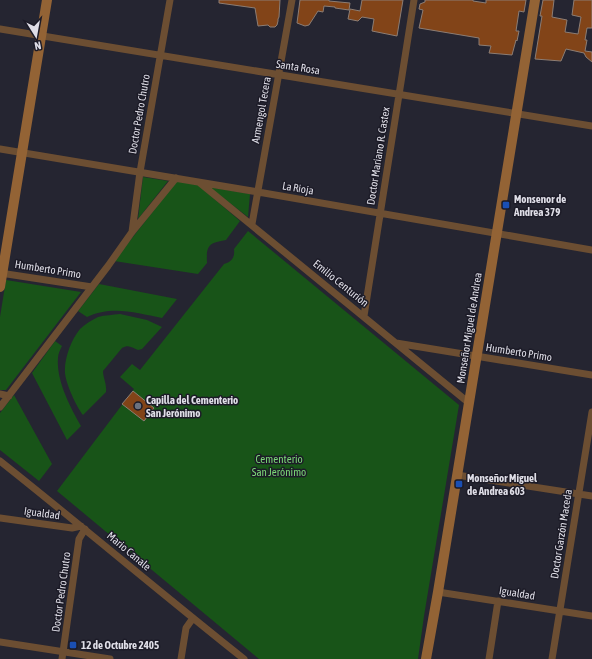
<svg xmlns="http://www.w3.org/2000/svg" width="592" height="659" font-family="'Asap Condensed',sans-serif">
	<style>
		.green { fill: #185418 }
		.building { fill: #824418; stroke: #8c7d74 }
		.lines { fill: none; stroke-linecap: round; stroke-linejoin: round }
		.street { stroke: #6c4e32; stroke-width: 7 }
		.secondary { stroke: #936335; stroke-width: 10 }
		.transit-dot { fill: #1a4fb4; stroke: #1c1b27; stroke-width: 1.5 }
		.worship-dot { fill: #6b7280; stroke: #1c1b27; stroke-width: 1.5 }
		.labels { text-anchor: middle; dominant-baseline: central; stroke-width: 3; stroke-linejoin: round; paint-order: stroke }
		.street-label { font-size: 11px; fill: #dfdee7; stroke: #1c1b27 }
		.poi-label { font-size: 11px; font-weight: bold; fill: #dfdee7; stroke: #1c1b27; text-anchor: start }
		.park-label { font-size: 11px; fill: #7cd878; stroke: #1c1b27 }
	</style>
	<rect width="100%" height="100%" fill="#252531"/>
	<path class="green" d="M143,177L168,181L138,219Z
		M177,181L198,185L240,221L226,240C209,243 206,245 207,263L198,274L114,261Z
		M209,187L250,194L248,217Z
		M248,231L459,405L424,616L418,659H259L57,491L134,389L120,377L132,364L140,370L224,264C232,262 235,257 234,249Z
		M6,280L81,292L6,390H0V317Z
		M99,284L177,299L162,318C137,313 112,305 87,317L78,311Z
		M120,314L147,320L162,327L142,349L138,350C132,348 129,344 122,348L103,371C103,378 107,384 106,392L83,415C76,406 66,384 65,373C64,359 71,340 80,329C85,324 92,320 98,317C105,315 113,315 120,314Z
		M55,341L62,346C60,350 58,354 58,358C56,380 70,407 81,426L67,440L32,373Z
		M14,395L52,464L39,481L0,450V413Z"/>
	<path class="building" d="M219,0H280L279,17L278,19V21L277,25L275,27H270L268,25L258,26L255,8L219,3Z
		M300,0H329V1L350,3L349,10L335,8V7L324,6L323,12L318,11L309,25L305,26L297,23Z
		M362,0H403L397,36L372,31L374,19L362,17L358,21L348,19L350,9L360,11Z
		M425,0H473V1L486,3V0H526L524,12L519,11L516,31H519L517,41L516,40L512,55L489,53L491,46L479,45V38L419,28L423,10L419,9L420,4L425,2Z
		M543,0H554L552,17L567,20L565,32L578,34L581,17L572,15L574,0H592V28H587L585,40H587L585,51L592,52V62L586,57L584,53L566,49L561,61L535,59L542,16H540Z
		M133,391L154,408L144,421L122,404Z"/>
	<g class="lines">
		<path class="street" d="M0,29L592,126
			M0,149L258,192L592,250
			M200,183L469,403
			M252,224L292,0
			M132,232L140,172L170,0
			M0,273L92,287
			M364,316L414,0
			M396,343L592,375
			M0,394L9,396
			M0,407L108,266L132,232L176,178
			M0,461C82,526 162,594 244,659
			M457,475L592,496
			M0,518L72,528L81,526
			M438,592L592,616
			M0,642L110,659
			M62,659L79,539L85,529
			M181,659L186,628L193,618
			M489,659L498,601
			M552,659L592,412"/>
		<path class="secondary" d="M0,287L47,0
			M426,659L438,592L535,0"/>
	</g>
	<g class="transit-dot">
		<rect x="502" y="201" width="8" height="8" rx="2"/>
		<rect x="455" y="480" width="8" height="8" rx="2"/>
		<rect x="69" y="641" width="8" height="8" rx="2"/>
	</g>
	<circle class="worship-dot" cx="138" cy="406" r="4"/>
	<g class="labels">
		<g class="street-label">
			<text transform="translate(298 67) rotate(9)">Santa Rosa</text>
			<text transform="translate(261 110) rotate(-80)">Armengol Tecera</text>
			<text transform="translate(139 114) rotate(-80)">Doctor Pedro Chutro</text>
			<text transform="translate(378 156) rotate(-81)">Doctor Mariano R. Castex</text>
			<text transform="translate(298 188) rotate(10)">La Rioja</text>
			<text transform="translate(48 269) rotate(9)">Humberto Primo</text>
			<text transform="translate(341 283) rotate(39)">Emilio Centurión</text>
			<text transform="translate(469 328) rotate(-81)">Monseñor Miguel de Andrea</text>
			<text transform="translate(519 352) rotate(9)">Humberto Primo</text>
			<text transform="translate(42 513) rotate(8)">Igualdad</text>
			<text transform="translate(561 534) rotate(-81)">Doctor Garzón Maceda</text>
			<text transform="translate(129 551) rotate(40)">Mario Canale</text>
			<text transform="translate(61 592) rotate(-82)">Doctor Pedro Chutro</text>
			<text transform="translate(517 593) rotate(9)">Igualdad</text>
		</g>
		<g class="poi-label">
			<text x="514" y="199">Monsenor de<tspan x="514" dy="13">Andrea 379</tspan></text>
			<text x="146" y="400">Capilla del Cementerio<tspan x="146" dy="13">San Jerónimo</tspan></text>
			<text x="467" y="478">Monseñor Miguel<tspan x="467" dy="13">de Andrea 603</tspan></text>
			<text x="81" y="645">12 de Octubre 2405</text>
		</g>
		<g class="park-label">
			<text x="279" y="459">Cementerio<tspan x="279" dy="13">San Jerónimo</tspan></text>
		</g>
	</g>
	<g transform="translate(36 36) rotate(169)" stroke="#1c1b27" stroke-width="3" paint-order="stroke">
	<path d="M0-3L7 15L0 10L-7 15Z" fill="#dfdee7"/>
	<text y="-6" font-size="11" font-weight="bold" text-anchor="middle" fill="#dfdee7">N</text>
	</g>
</svg>
